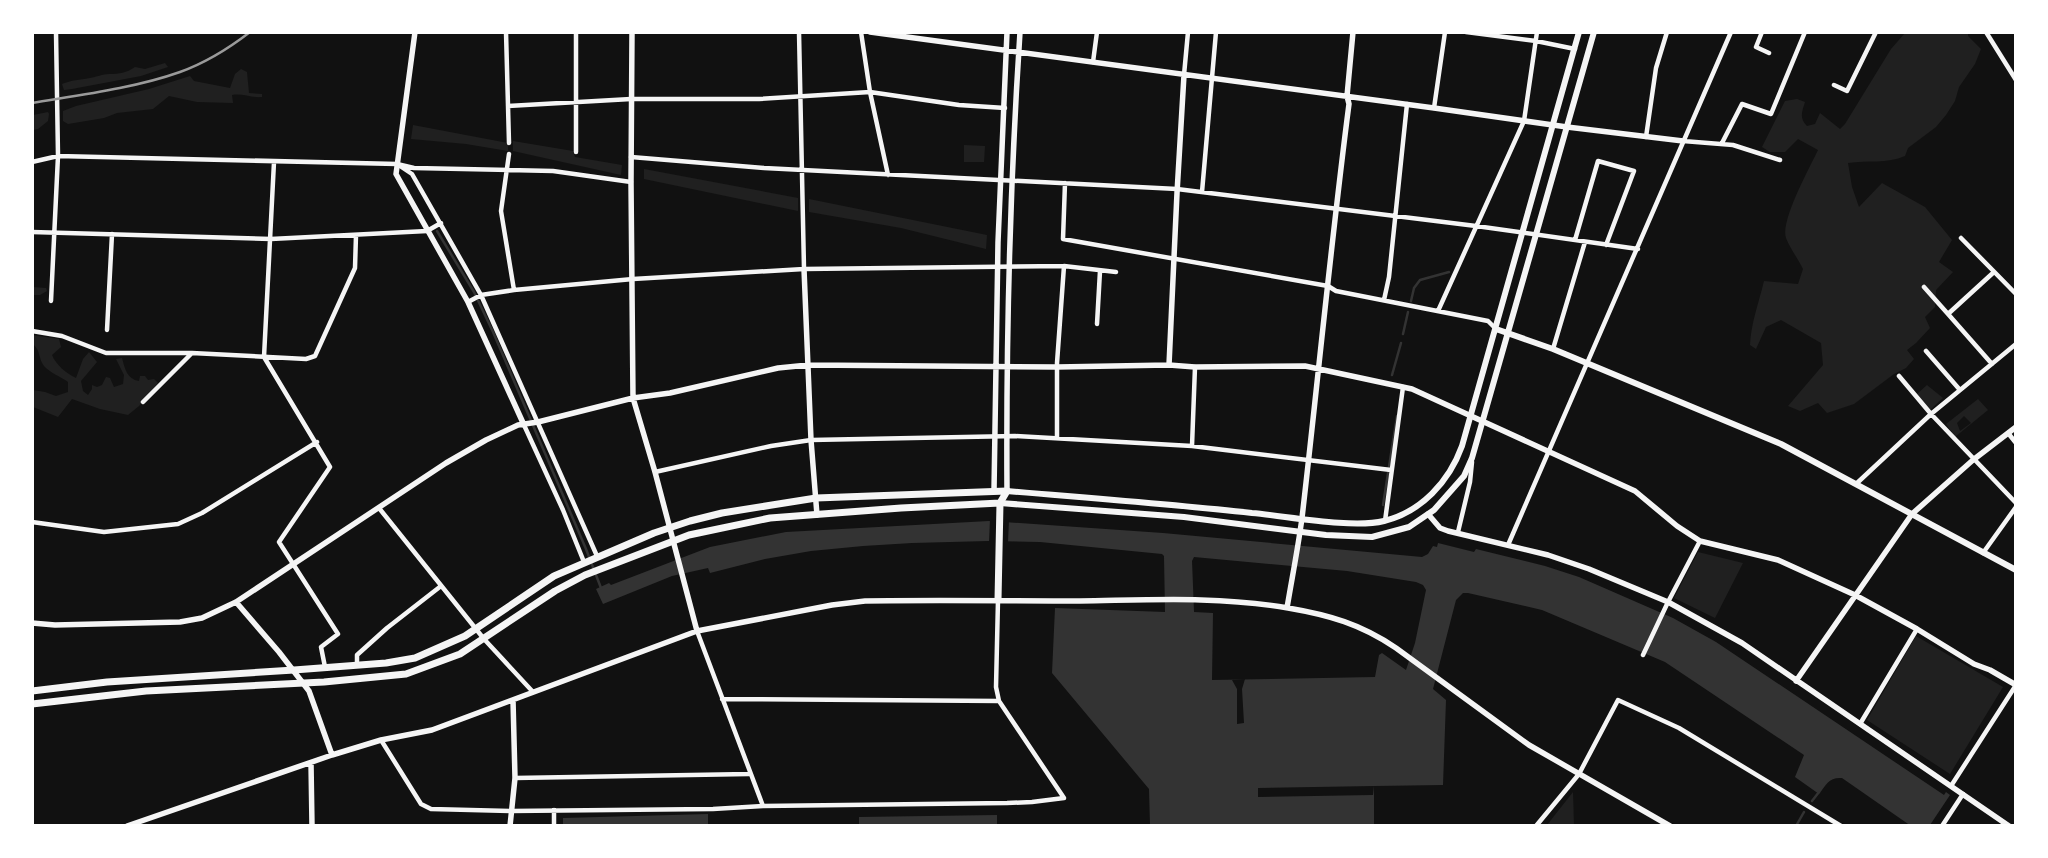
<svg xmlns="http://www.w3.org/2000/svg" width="2048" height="858" font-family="'Asap Condensed',sans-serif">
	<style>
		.green { fill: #202020; fill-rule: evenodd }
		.water { fill: #333; fill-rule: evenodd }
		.pier { fill: #111 }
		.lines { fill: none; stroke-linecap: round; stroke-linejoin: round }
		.stream { stroke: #333; stroke-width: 2.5 }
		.minor { stroke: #f5f5f5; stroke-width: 4.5 }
		.tertiary { stroke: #f5f5f5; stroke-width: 5.5 }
		.secondary { stroke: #f5f5f5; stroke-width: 6 }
		.primary { stroke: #f5f5f5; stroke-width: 7 }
		.rail { stroke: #9a9a9a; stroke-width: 2.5 }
	</style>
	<rect width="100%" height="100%" fill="#111"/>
	<path class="green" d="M1905,33H1968V36L1981,49L1975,64L1959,87L1955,101L1946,115L1936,127L1908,148L1905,156C1887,164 1867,160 1848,163L1852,187L1859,207L1882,183L1925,207L1952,240L1939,262L1953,272L1936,290L1935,307L1925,317L1930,328L1916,343L1907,350L1914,359L1906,368L1894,374L1854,404L1827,413L1818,403L1800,411L1788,406L1823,365L1821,343L1781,320L1766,327L1756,349L1750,345C1751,323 1759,302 1764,281L1798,284L1803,269C1798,259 1790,248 1786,238C1780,221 1810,167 1818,150L1798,139L1785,152H1770L1762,147L1785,101L1797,99L1805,102C1802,112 1799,118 1807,126L1815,124L1820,113L1840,129L1845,124L1891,49Z
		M165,63L168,67L141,76L72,89L64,90L62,84C72,80 79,80 90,78C96,77 103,74 109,74C120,74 126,73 135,67L145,69Z
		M241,69L247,72L249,93L262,94V97C251,98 243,93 232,95L233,103L197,102L169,96L153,109L117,113L104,118L68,124L63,121V111L76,106L149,89L190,76L194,81L230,88L235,74Z
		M48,112L49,114L48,121L38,129L33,130V115Z
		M413,125L508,143V151L466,144L411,139Z
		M513,141L573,151L575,157L622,165L621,175L513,151Z
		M964,145L985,146L984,162H964Z
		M644,169L798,198V211L644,179Z
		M809,199L987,235L986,249L901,228L809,212Z
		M33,287L46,288L47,291L40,295H33Z
		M32,335L59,339L61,347L52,355C56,365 66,373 76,378L83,359L89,352L97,362L81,381L83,391L88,395L92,389V385L97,387L102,385L106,377L110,378L114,387L123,384L124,375L116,359L122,358C125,369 127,379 139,381L140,376H145L148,380L154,379L158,383L139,406L128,415L100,409L72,399L58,417L33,407V390L45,392L56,396L68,392V382C61,377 49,372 44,366C38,358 41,351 33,344Z
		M1927,385L1943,398L1930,410L1917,394Z
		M1978,399L1988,410L1955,437L1946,424ZM1964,416L1971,423L1960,431L1957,423Z
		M1698,552L1743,563L1715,618L1674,598Z
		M1916,636L2003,687L1950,774L1867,720Z
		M1573,792L1574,825H1547Z"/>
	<path class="water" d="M989,521L1163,533L1422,557L1428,554L1433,546L1437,547L1438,543L1474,552L1476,549L1545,566L1579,577L1673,618L1716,642L1944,795L1946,792L1950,795L1930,825L1911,826L1842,778C1829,777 1826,785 1819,794L1795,777L1804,755L1665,662L1542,610L1468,593H1463L1456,600L1433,689L1446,700L1443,785L1374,786V825H1150L1149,789L1052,673L1055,608L1165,612L1164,556L1162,554L1040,542L988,541L912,543L863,546L811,551L765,559L710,573L708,568L672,576L603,604L596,589L609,583L611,585L710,547L786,532ZM1194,557L1347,571L1416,582L1423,585L1426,590L1415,643L1406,670L1382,653L1379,655L1375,677L1212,680L1213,613L1194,612L1192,561Z
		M708,814V825H563V818Z
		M997,815V825H859V817Z"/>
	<path class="pier" d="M990,519L1009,520L1008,542H989Z
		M1245,679L1242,689L1244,723L1237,724V689L1232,680Z
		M1374,786L1373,795L1258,797V788Z"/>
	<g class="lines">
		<path class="stream" d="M437,231L474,292L493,332L586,549L601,588
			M1411,301L1414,288L1420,280L1449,272
			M1403,334L1408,312
			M1392,375L1401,343
			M1383,505L1397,416
			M1812,801L1819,792
			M1796,826L1804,812"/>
		<path class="minor" d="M506,32L509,143
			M576,32V152
			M799,32L804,269
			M861,32L870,92L888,175
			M1466,32L1536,41L1575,49
			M1762,32L1756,47L1769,53
			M1986,32L2016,80
			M1093,62L1097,32
			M1184,75L1188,32
			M1834,85L1847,91L1876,32
			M508,106L631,99H759L870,92L959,105L1005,108
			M1434,108L1445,32
			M1646,137L1656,68L1667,32
			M1683,141L1733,145L1780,160
			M1722,143L1742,104L1771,114L1805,32
			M509,154L501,211L514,290
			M631,157L764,168L1177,189L1476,226L1638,249
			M32,162L58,156L397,164L414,168L553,171L631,182
			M274,162L264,357L330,467L279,542L338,634L321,647L325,667
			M400,166L412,174L481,295L597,556
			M1065,183L1063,239L1328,286L1336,291L1488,321L1496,329
			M1202,192L1216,32
			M32,232L271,239L427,231L441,223
			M1961,238L2016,294
			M1575,240L1598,161L1634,171L1606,245
			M1924,287L1948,314
			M1384,300L1389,277L1407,104
			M51,301L58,156L56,32
			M468,302L481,295L514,290L633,279L804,269L1064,266L1116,272
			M1438,311L1524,121L1537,32
			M1097,324L1100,271
			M107,330L112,234
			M32,331L62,336L106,353H192L306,359L315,356L355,268L356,235
			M1553,349L1585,242
			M1926,351L1960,390
			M1992,364L1948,314L1994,272
			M1899,376L1931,414L2016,503
			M143,402L191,354
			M524,425L563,510L584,562
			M2008,433L2016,443
			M1057,438V363L1064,266
			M1192,446L1195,367
			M655,472L771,446L811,440L1015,436L1192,446L1391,470
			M1856,484L1931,414L2016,344
			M379,508L484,639L533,692
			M1385,521L1403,387
			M32,522L104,532L178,524L202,513L317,442
			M1458,532L1470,482L1472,462
			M1508,545L1731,32
			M1983,553L2016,507
			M697,631L763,806
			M1643,655L1668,602L1700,541
			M357,664V655L387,628L441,586
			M722,699L999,701
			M1860,724L1917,629
			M381,740L421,804L431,809L511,811L713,809L763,806L1007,803L1032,802L1064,798L999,701L996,687L998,600
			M515,778L749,774
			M1951,786L2016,685
			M554,810V826
			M1536,826L1579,774L1618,700L1679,728L1841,826
			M1942,826L1963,794"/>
		<path class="tertiary" d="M415,32L396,174L468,302L524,425
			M632,32L631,182L633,398L655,472L697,631
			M870,32L1434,108L1567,127L1683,141
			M804,269L811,440L817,515
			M1169,365L1177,193L1184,75
			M994,491L998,242L1007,32
			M1007,491C1006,338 1010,185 1020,32
			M1428,514L1440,528L1448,531L1548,555L1589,569L1668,602L1742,643L2009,826
			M236,602L279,652L309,691L332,755
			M1287,608C1292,578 1298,548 1302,518C1318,380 1331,242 1349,104L1347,96L1353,32
			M32,623L55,625L180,622L202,618L236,602L446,463L486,440L518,425L538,422L633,398L670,393L778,368L808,365L1057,367L1169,365L1195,367L1305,366L1412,389L1635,491L1677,526L1700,541L1778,560L1855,595L1917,629L1974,664L1990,670L2016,685
			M1796,681L1912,514L1973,460L2016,427
			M311,763L312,826
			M127,826L332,755L381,740L432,730L697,631L832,605L865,601C937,600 1009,601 1080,601C1152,600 1217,596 1288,608C1329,615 1361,624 1396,648L1529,745L1670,826
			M510,826L515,778L513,700"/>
		<path class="secondary" d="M1496,329L1553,349L1781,444L2016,570
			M1007,491C1089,498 1171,504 1252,513C1287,516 1352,529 1384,521C1421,512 1449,482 1462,446L1579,32
			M1000,503L1184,517L1326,535L1372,537L1409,527L1434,510L1464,476L1472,458L1594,32"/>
		<path class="primary" d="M32,691L107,682L294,670L386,663L415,658L465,636L554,576L654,533L690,521L722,513L816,498L1007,491L1000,503L998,600
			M32,704L146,691L324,682L406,674L460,654L555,591L585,575L689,535L770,518L901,508L1000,503"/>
		<path class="rail" d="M32,103C80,95 135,88 180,72C205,63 228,49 250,32"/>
	</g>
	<rect width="2048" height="858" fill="none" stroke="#ffffff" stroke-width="68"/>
</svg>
